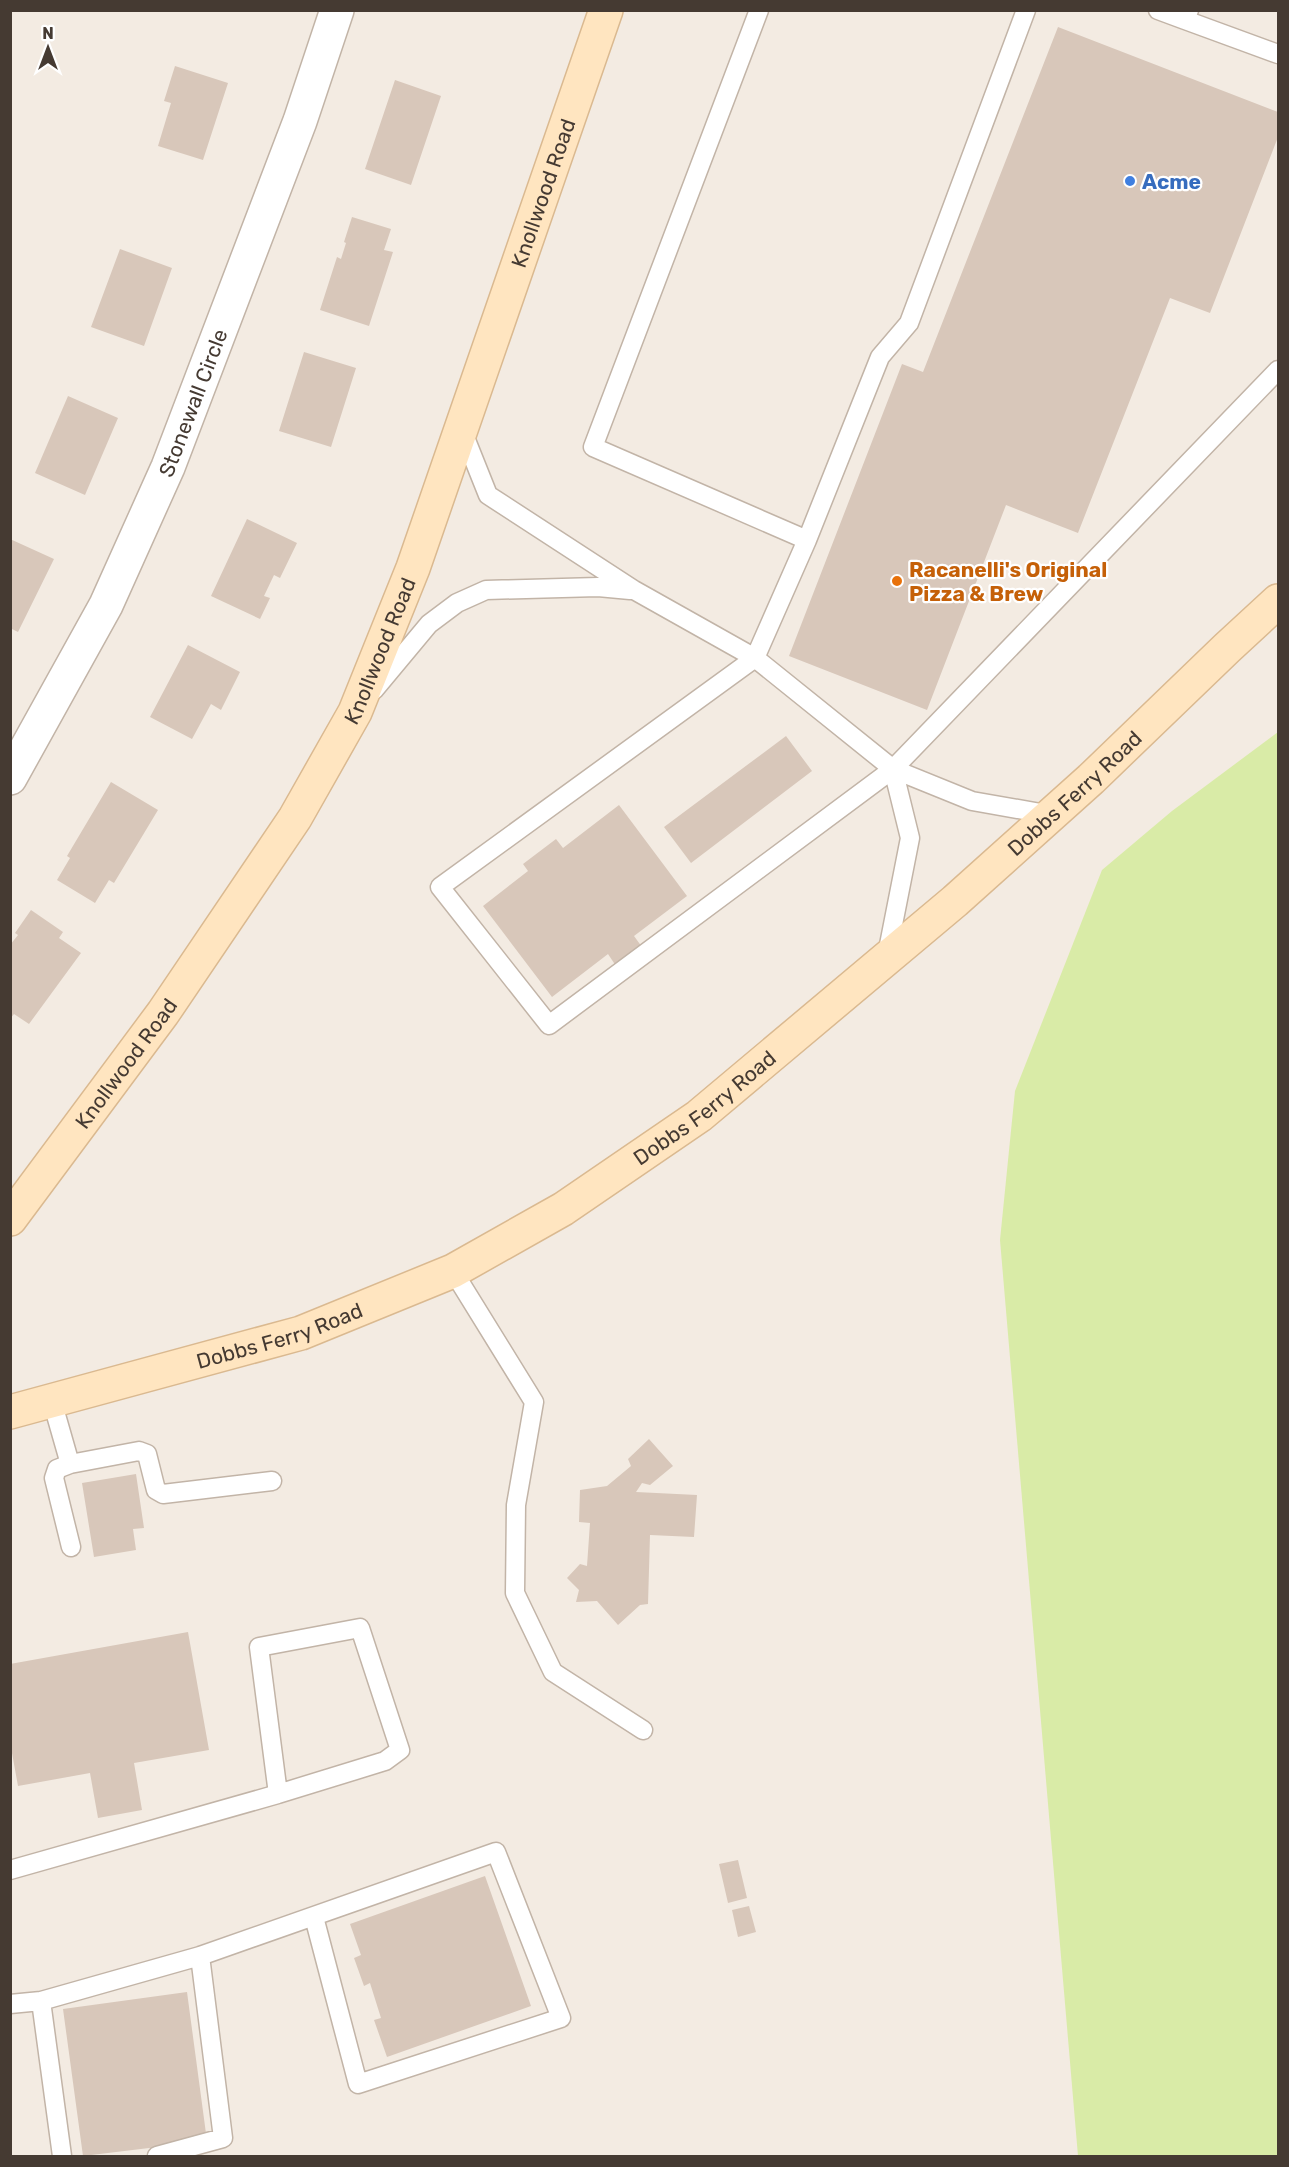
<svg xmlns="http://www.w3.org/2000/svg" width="1289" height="2167" font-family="Rubik,sans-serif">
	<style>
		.green { fill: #d9eba7 }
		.building { fill: #d8c7ba }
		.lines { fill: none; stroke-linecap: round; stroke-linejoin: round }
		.lane-casing { stroke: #c2b4a7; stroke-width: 21 }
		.street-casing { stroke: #c2b4a7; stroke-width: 36 }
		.secondary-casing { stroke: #dab990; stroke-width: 36 }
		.lane { stroke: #fff; stroke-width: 18 }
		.street { stroke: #fff; stroke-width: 33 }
		.secondary { stroke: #ffe5c0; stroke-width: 33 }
		.shop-dot { fill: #3f7fe0; stroke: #fff; stroke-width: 2 }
		.food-dot { fill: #e8710a; stroke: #fff; stroke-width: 2 }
		.labels { text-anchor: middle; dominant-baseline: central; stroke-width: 4.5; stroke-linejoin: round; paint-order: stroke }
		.shop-label { font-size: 21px; font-weight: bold; fill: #366cbe; stroke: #fff; text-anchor: start }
		.street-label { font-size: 21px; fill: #453a32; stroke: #fff }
		.food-label { font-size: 21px; font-weight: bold; fill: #c56008; stroke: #fff; text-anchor: start }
	</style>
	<rect width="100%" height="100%" fill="#f3ebe2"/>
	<path class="green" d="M1278,732V2156H1078L1000,1240L1015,1091L1102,870L1172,811Z"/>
	<path class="building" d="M1058,27L1278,112V137L1210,313L1170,298L1078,533L1006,505L927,710L789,656L902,364L923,372Z
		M175,66L228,83L203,160L158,146L171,103L164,101Z
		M395,80L441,96L411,185L365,169Z
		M352,217L391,229L384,250L393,252L369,326L320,310L337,257L341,259L346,243L344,242Z
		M120,249L172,268L144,346L91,327Z
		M304,352L356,368L331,447L279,431Z
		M68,396L118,418L85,495L35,473Z
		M247,519L297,543L280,578L274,575L264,596L270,598L260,619L211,596Z
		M10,539L54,559L18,632L10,628Z
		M188,645L240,672L221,710L211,704L192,739L150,717Z
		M786,736L812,771L691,863L664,827Z
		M111,782L158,810L114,883L109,880L95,903L57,880L70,858L67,856Z
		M619,805L687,896L634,936L642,947L616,966L608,954L552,997L483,906L528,871L523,864L556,839L563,848Z
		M31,910L63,932L59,938L81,953L29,1024L14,1014L10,1019V945L18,935L15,933Z
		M649,1439L673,1466L650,1485L642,1483L636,1492L697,1495L694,1537L650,1535L648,1604L640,1605L618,1625L597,1601L576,1602L579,1590L567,1578L580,1564L587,1566L590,1523L579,1522L580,1490L607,1486L631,1466L628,1459Z
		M136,1474L144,1528L133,1529L136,1550L94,1557L82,1483Z
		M188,1632L209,1750L134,1763L142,1810L98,1818L90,1773L18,1786L10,1742V1664Z
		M738,1860L747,1898L728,1903L719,1864Z
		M485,1876L531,2006L387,2057L374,2020L381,2018L370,1983L364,1986L354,1958L361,1955L350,1924Z
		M749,1906L756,1932L738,1937L732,1910Z
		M187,1992L207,2141L83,2156L63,2009Z"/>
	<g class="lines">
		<g class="lane-casing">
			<path id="lane" d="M759,10L593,447L807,540
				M1158,10L1185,20L1189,10
				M1185,20L1278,54
				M462,430L488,495L634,590L755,658L807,540L880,357L909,323L1026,10
				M374,690L429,624L457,603L486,590L598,587L630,590
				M1052,815L972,801L893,769L755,658L440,887L549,1025L893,769L1278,370
				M887,955L910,838L893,769
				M453,1271L534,1402L516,1505L515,1593L553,1672L643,1730
				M52,1401L70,1464L139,1451L147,1454L156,1490L163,1494L272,1481
				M70,1464L57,1469L54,1478L71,1547
				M10,1870L278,1794L385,1761L400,1750L360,1628L259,1647L278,1794
				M41,2001L62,2156
				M10,2004L41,2001L200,1956L496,1852L561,2018L358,2084L314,1917
				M157,2156L223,2138L200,1956"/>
		</g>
		<g class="street-casing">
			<g id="street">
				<path id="s1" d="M10,778L106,605L168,467L300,121L337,10"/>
			</g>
		</g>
		<g class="secondary-casing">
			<g id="secondary">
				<path id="s2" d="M10,1219L163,1013L295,818L355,712L413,568L606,10"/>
				<path id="s3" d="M10,1412L301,1333L453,1271L563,1209L699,1116L955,901L1091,779L1227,648L1278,601"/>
			</g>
		</g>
		<use href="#lane" class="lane"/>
		<use href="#street" class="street"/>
		<use href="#secondary" class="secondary"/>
	</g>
	<circle class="shop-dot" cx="1130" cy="181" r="6"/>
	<circle class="food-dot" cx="897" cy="581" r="6"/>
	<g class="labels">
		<g class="shop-label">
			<text x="1142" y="181">Acme</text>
		</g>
		<g class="street-label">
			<text stroke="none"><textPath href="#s2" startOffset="1166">Knollwood Road</textPath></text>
			<text stroke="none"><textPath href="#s1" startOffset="418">Stonewall Circle</textPath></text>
			<text stroke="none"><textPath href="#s2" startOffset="680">Knollwood Road</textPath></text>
			<text stroke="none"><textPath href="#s3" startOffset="1252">Dobbs Ferry Road</textPath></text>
			<text stroke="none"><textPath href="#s2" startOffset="194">Knollwood Road</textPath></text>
			<text stroke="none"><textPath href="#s3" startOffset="766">Dobbs Ferry Road</textPath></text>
			<text stroke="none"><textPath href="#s3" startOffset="280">Dobbs Ferry Road</textPath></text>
		</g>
		<g class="food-label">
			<text x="909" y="569">Racanelli's Original<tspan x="909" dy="24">Pizza &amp; Brew</tspan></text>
		</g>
	</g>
	<rect width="1289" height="2167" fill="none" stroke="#453a32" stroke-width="24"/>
	<g transform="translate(48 48)" stroke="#ffffff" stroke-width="4.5" paint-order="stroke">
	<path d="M0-4.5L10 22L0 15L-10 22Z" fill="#453a32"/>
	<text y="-9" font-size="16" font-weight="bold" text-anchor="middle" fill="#453a32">N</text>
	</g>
</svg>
